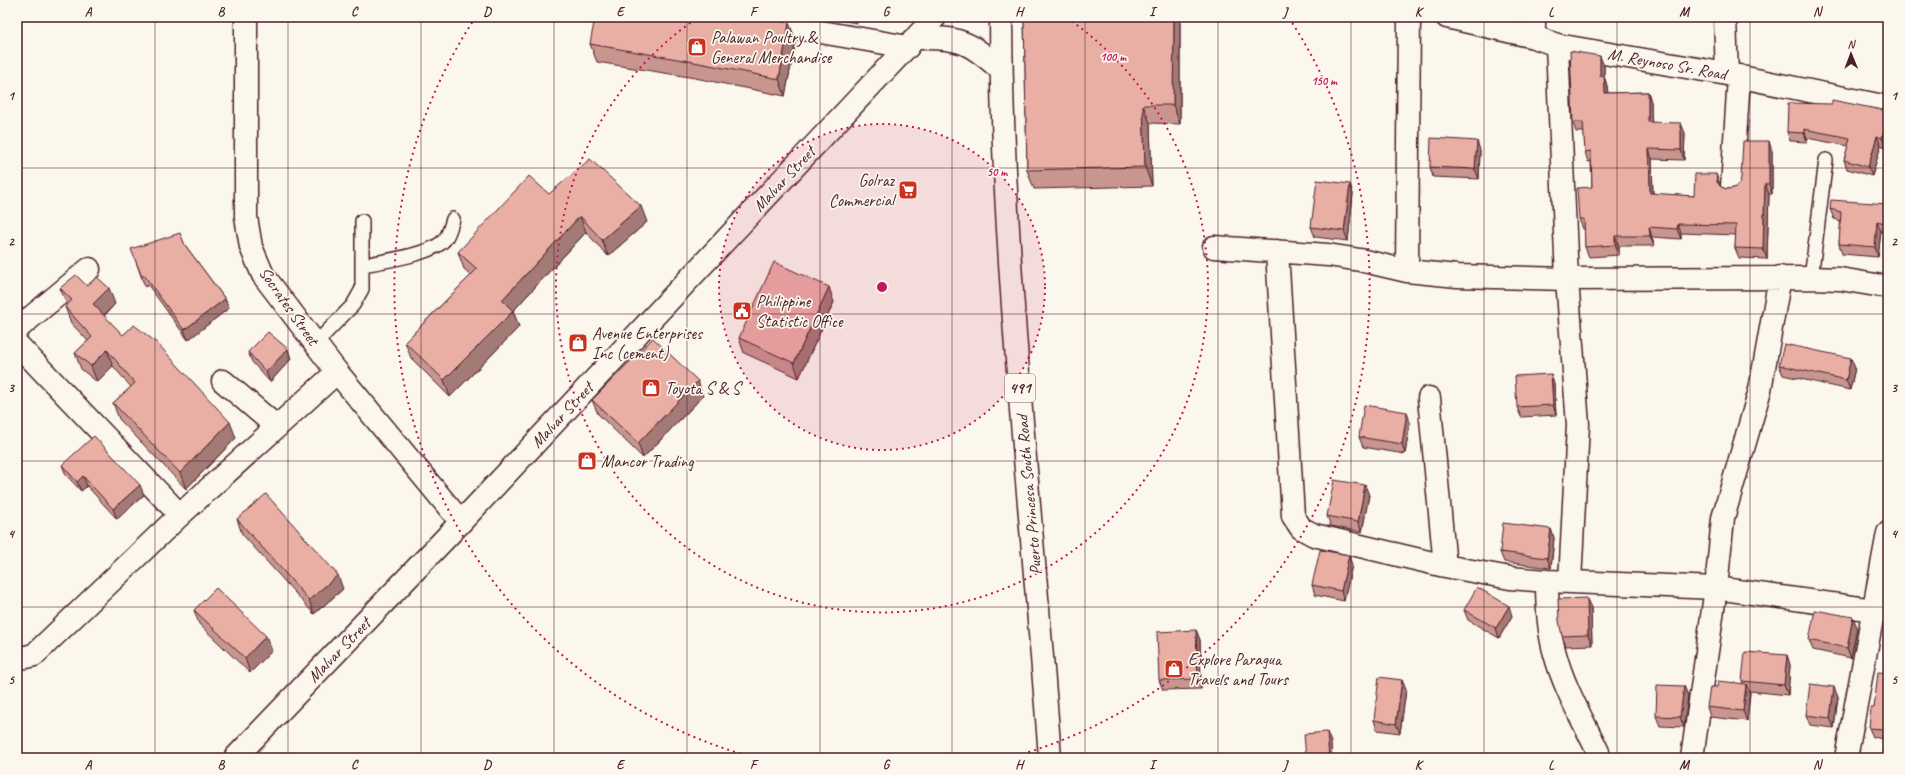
<svg xmlns="http://www.w3.org/2000/svg" width="1905" height="775" font-family="Caveat,sans-serif">
	<style>
		.lines { fill: none; stroke-linecap: round; stroke-linejoin: round }
		.lane-casing { stroke: #4a1f2b; stroke-width: 16 }
		.street-casing { stroke: #4a1f2b; stroke-width: 25 }
		.secondary-casing { stroke: #4a1f2b; stroke-width: 25 }
		.primary-casing { stroke: #4a1f2b; stroke-width: 25 }
		.lane { stroke: #fbf7ec; stroke-width: 13 }
		.street { stroke: #fbf7ec; stroke-width: 22 }
		.secondary { stroke: #fbf7ec; stroke-width: 22 }
		.primary { stroke: #fbf7ec; stroke-width: 22 }
		.wall { fill: #c8968e; stroke: #4a1f2b }
		.shaded-wall { fill: #a37a74; stroke: #4a1f2b }
		.building { fill: #e9afa5; stroke: #4a1f2b }
		.grid { fill: none; stroke: #4a1f2b; stroke-width: 1; stroke-opacity: 0.55 }
		.ring { fill: none; stroke: #c2185b; stroke-width: 2; stroke-dasharray: 2 4 }
		.labels { text-anchor: middle; dominant-baseline: central; stroke-width: 3.5; stroke-linejoin: round; paint-order: stroke }
		.shield { fill: #fbf7ec; stroke: #7f6065; stroke-width: 1 }
		.shield-label { font-size: 16px; font-weight: bold; fill: #4a1f2b }
		.poi-label { font-size: 17px; fill: #4a1f2b; stroke: #fbf7ec; text-anchor: start }
		.street-label { font-size: 17px; fill: #4a1f2b; stroke: #fbf7ec }
		.centre { fill: #c2185b; stroke: #fbf7ec; stroke-width: 2 }
		.ring-label { font-size: 12px; text-anchor: middle; font-weight: bold; fill: #c2185b; stroke: #fbf7ec; stroke-width: 3.5; stroke-linejoin: round; paint-order: stroke }
		.neatline { fill: none; stroke: #4a1f2b; stroke-width: 1.5 }
		.grid-label { font-size: 13px; text-anchor: middle; font-weight: bold; fill: #4a1f2b }
	</style>
	<rect width="100%" height="100%" fill="#fbf7ec"/>
	<filter id="ink" filterUnits="userSpaceOnUse"><feTurbulence type="fractalNoise" baseFrequency=".025" numOctaves="2"/><feDisplacementMap in="SourceGraphic" scale="8" xChannelSelector="R" yChannelSelector="G"/><feConvolveMatrix kernelMatrix="1 2 1 2 8 2 1 2 1" color-interpolation-filters="sRGB"/></filter>
	<g filter="url(#ink)">
		<g class="lines">
			<g class="lane-casing">
				<path id="lane" d="M362,265C380,262 435,254 445,239C449,234 451,225 453,219
					M1811,278L1826,160
					M315,344L353,305L362,289V221"/>
			</g>
			<g class="street-casing">
				<path id="street" d="M734,17L908,47
					M1534,17V37
					M1725,17L1727,74
					M1557,45L1567,279L1578,425L1570,582
					M1732,187L1739,76
					M1214,247L1328,255L1360,260L1407,271L1457,276L1567,279L1811,278L1840,279L1888,287
					M1277,251L1293,516L1301,528L1314,535L1445,566L1510,578L1547,581L1716,588L1888,612
					M1407,271L1409,17
					M17,329L89,269
					M17,344L180,515
					M223,381L277,427
					M1429,398L1445,566
					M1547,581C1547,606 1548,631 1555,654C1564,688 1583,720 1598,752
					M17,658L26,657L34,655L180,515L337,372
					M1692,758L1716,588L1723,518L1760,390L1780,277
					M1846,758L1888,533"/>
			</g>
			<g class="secondary-casing">
				<path id="secondary" d="M246,17V217L251,247L263,275L337,372L461,522
					M1447,17L1534,37L1557,45L1727,74L1888,107
					M235,758L461,522L935,17"/>
			</g>
			<g class="primary-casing">
				<path id="primary" d="M1001,17C1002,265 1032,511 1050,758
					M917,38C959,37 969,41 1001,70"/>
			</g>
			<use href="#lane" class="lane"/>
			<use href="#street" class="street"/>
			<use href="#secondary" class="secondary"/>
			<use href="#primary" class="primary"/>
		</g>
		<path class="wall" d="M820,17H858L857,23Z
			M1024,17H1180V124L1150,123L1152,186L1034,189L1027,170Z
			M796,40L785,96L695,78L597,62L590,44Z
			M1604,66V76L1607,86L1608,93L1648,92L1651,102V122L1685,133L1684,160L1652,159L1653,194L1694,196L1720,184L1721,187L1727,189L1734,188L1739,184L1772,151V194H1769L1767,259L1739,258L1735,248L1736,235L1681,233V239L1652,237L1654,246H1619V255L1589,257L1585,247V229H1583L1579,219L1592,187L1591,161L1588,162L1585,152L1584,132H1576L1573,122Z
			M1888,109V136L1885,147L1881,145L1872,176L1847,169L1844,160L1848,146L1807,138V142L1790,141L1787,132L1882,110Z
			M1480,150L1479,179L1433,177L1430,167Z
			M1350,184L1353,194L1348,241L1315,237L1311,227Z
			M549,194L647,222L608,256L586,232L513,311L519,327L450,397L411,358L405,342L471,275L464,269L458,252Z
			M1888,204V233L1881,231L1878,257L1842,254L1839,244L1841,221L1834,219L1830,209Z
			M185,245L225,299L229,308L188,340L148,285L145,287L135,259Z
			M87,286L115,304L104,316L123,335L236,438L186,489L119,419L113,403L131,387L113,366L97,382L81,369L75,353L88,341L71,323L65,307L67,305L60,288Z
			M834,302L799,378L744,353L739,338Z
			M248,352L291,359L270,382L252,362Z
			M1779,365L1855,368L1850,390L1783,375Z
			M1554,384L1556,415L1521,417L1517,407Z
			M703,396L643,458L598,414L592,400Z
			M1410,422L1405,454L1363,447L1359,437Z
			M62,465L144,495L117,519L87,486L81,491L66,475Z
			M1369,495L1362,532L1331,526L1327,516Z
			M237,519L343,589L314,614L242,534Z
			M1551,529L1554,538L1551,568L1504,562L1500,552Z
			M1352,565L1344,601L1315,595L1312,585Z
			M1591,608L1592,645L1566,646L1562,636Z
			M194,610L266,636L272,651L250,673L199,624Z
			M1464,610L1512,616L1499,638L1468,620Z
			M1857,627L1851,658L1813,650L1809,640Z
			M1196,630L1200,640L1201,689L1163,690L1159,680Z
			M1787,655L1790,665L1788,695L1749,691L1750,693L1747,721L1710,717L1707,707L1743,683L1742,681Z
			M1888,673L1883,739L1873,737L1869,728L1874,708Z
			M1402,680L1406,690L1400,733L1377,730L1374,720Z
			M1684,686L1688,696L1684,727L1660,726L1656,716Z
			M1838,697L1834,728L1810,725L1806,715Z"/>
		<path class="shaded-wall" d="M855,17H858L857,23Z
			M1174,17H1180V124L1173,105Z
			M789,23L796,40L785,96L779,79Z
			M1600,56L1604,66V76L1607,86L1608,102L1600,76Z
			M1648,92L1651,102L1652,132L1648,122Z
			M1143,105L1150,123L1152,186L1145,167Z
			M1888,115V136L1885,147L1882,138Z
			M1681,123L1685,133L1684,160L1681,150Z
			M1804,129L1807,138V142L1804,133Z
			M1877,136L1881,145L1872,176L1868,167Z
			M1477,141L1480,150L1479,179L1475,169Z
			M1769,141L1772,151V194L1769,184Z
			M1649,149L1652,159L1653,203L1650,193Z
			M1716,174L1720,184L1721,192L1717,182Z
			M1350,184L1353,194L1348,241L1344,231Z
			M1765,184L1769,194L1767,259L1763,249Z
			M641,206L647,222L608,256L602,240Z
			M580,216L586,232L513,311L519,327L450,397L444,380L502,300Z
			M1877,221L1881,231L1878,257L1875,247Z
			M1678,224L1681,233V239L1677,229Z
			M1649,227L1652,237L1654,246L1650,236Z
			M1615,236L1619,246V255L1615,245Z
			M829,287L834,302L799,378L794,363Z
			M109,288L115,304L99,320L93,304Z
			M225,299L229,308L188,340L184,330Z
			M288,349L291,359L270,382L266,372Z
			M107,350L113,366L97,382L91,366Z
			M1851,358L1855,368L1850,390L1846,380Z
			M1551,374L1554,384L1556,415L1553,405Z
			M698,381L703,396L643,458L638,443Z
			M1407,412L1410,422L1405,454L1402,444Z
			M230,422L236,438L186,489L180,473Z
			M83,476L87,486L81,491L77,482Z
			M140,485L144,495L117,519L113,509Z
			M1365,485L1369,495L1362,532L1358,522Z
			M1551,529L1554,538L1551,568L1547,558Z
			M1349,555L1352,565L1344,601L1341,591Z
			M338,575L343,589L314,614L309,600Z
			M1587,598L1591,608L1592,645L1588,635Z
			M1509,606L1512,616L1499,638L1496,628Z
			M1853,617L1857,627L1851,658L1847,648Z
			M1196,630L1200,640L1201,689L1198,679Z
			M266,636L272,651L250,673L245,658Z
			M1787,655L1790,665L1788,695L1784,685Z
			M1402,680L1406,690L1400,733L1396,724Z
			M1746,684L1750,693L1747,721L1743,711Z
			M1684,686L1688,696L1684,727L1680,717Z
			M1834,687L1838,697L1834,728L1830,718Z
			M1327,732L1331,742L1332,758H1329Z"/>
		<path class="building" d="M595,17H757L789,23L779,79L689,61L590,44Z
			M1024,17H1174L1173,105H1143L1145,167L1027,170Z
			M1570,51L1600,56V76H1604L1605,93L1648,92V122L1681,123V150L1649,149L1650,193L1694,196L1695,174H1716L1717,182L1721,187L1727,189L1734,188L1739,184L1741,178L1743,141H1769V184H1765L1763,249L1735,248L1736,225L1678,224L1677,229L1649,227L1650,236H1615V245L1585,247L1584,219H1579L1577,188L1592,187L1591,151L1585,152L1583,122H1573Z
			M1832,100L1882,110L1888,109V115L1882,138L1877,136L1868,167L1844,160L1850,138L1804,129V133L1787,132L1788,103L1832,104Z
			M1431,138L1477,141L1475,169L1430,167Z
			M590,159L641,206L602,240L580,216L502,300L513,311L444,380L405,342L477,269L458,252L529,176L549,194Z
			M1317,180L1350,184L1344,231L1311,227Z
			M1831,200L1888,204V224L1877,221L1875,247L1839,244L1841,212L1830,209Z
			M180,233L185,245L225,299L184,330L144,275L142,277L131,249Z
			M774,262L829,287L794,363L739,338Z
			M76,275L87,286L97,277L109,288L93,304L123,335L134,325L157,343L230,422L180,473L113,403L135,383L107,350L91,366L75,353L92,337L65,307L72,300L60,288Z
			M268,332L288,349L266,372L248,352Z
			M653,338L698,381L638,443L592,400Z
			M1784,344L1851,358L1846,380L1779,365Z
			M1551,374L1553,405L1517,407L1515,376Z
			M1364,405L1407,412L1402,444L1359,437Z
			M94,436L140,485L113,509L83,476L77,482L62,465Z
			M1334,480L1365,485L1358,522L1327,516Z
			M266,494L338,575L309,600L237,519Z
			M1503,523L1551,529L1547,558L1500,552Z
			M1320,550L1349,555L1341,591L1312,585Z
			M1477,587L1509,606L1496,628L1464,610Z
			M216,588L266,636L245,658L194,610Z
			M1587,598L1588,635L1562,636L1559,621L1558,599Z
			M1815,610L1853,617L1847,648L1809,640Z
			M1196,630L1198,679L1159,680L1157,632Z
			M1745,652L1787,655L1784,685L1742,681Z
			M1878,672L1888,673V758H1883V729L1869,728L1871,708H1874Z
			M1379,677L1402,680L1396,724L1374,720Z
			M1718,681L1746,684L1743,711L1707,707L1710,687H1717Z
			M1810,684L1834,687L1830,718L1806,715Z
			M1657,685L1684,686L1680,717L1656,716Z
			M1327,732L1329,758H1306L1304,734Z
			M87,752L93,758H81Z"/>
	</g>
	<path class="grid" d="M155,17V758M288,17V758M421,17V758M554,17V758M687,17V758M820,17V758M952,17V758M1085,17V758M1218,17V758M1351,17V758M1484,17V758M1617,17V758M1750,17V758M17,168H1888M17,314H1888M17,461H1888M17,607H1888"/>
	<circle cx="882" cy="287" r="163" fill="#c2185b" fill-opacity=".12"/>
	<g class="ring">
		<circle cx="882" cy="287" r="163"/>
		<path d="M1067 18A326 326 0 1 1 697 18"/>
		<path d="M752 757A488 488 0 0 1 475 18M1289 18A488 488 0 0 1 1012 757"/>
	</g>
	<defs>
		<g id="shop-square" transform="scale(1)"><rect x="-9" y="-9" width="18" height="18" rx="4" fill="#c8321e" stroke="#fbf7ec"/><path d="M-5-2.5h2.3a2.7 3.5 0 0 1 5.4 0H5L5.5 6h-11ZM-1.5-2.5h3a1.5 2.3 0 0 0-3 0Z" fill="#fff"/></g>
		<g id="supermarket-square" transform="scale(1)"><rect x="-9" y="-9" width="18" height="18" rx="4" fill="#c8321e" stroke="#fbf7ec"/><path d="M-6-5.5h2.5l.6 2H6L4.5 2H-2.5L-4.4-4H-6ZM-1.5 3.2a1.3 1.3 0 1 0 .1 0ZM3 3.2a1.3 1.3 0 1 0 .1 0Z" fill="#fff"/></g>
		<g id="civic-square" transform="scale(1)"><rect x="-9" y="-9" width="18" height="18" rx="4" fill="#c8321e" stroke="#fbf7ec"/><path d="M-.6-6.5H3V-4.5H.6V-3L4-1V1h2V6H-6V1h2V-1L-.6-3ZM-1.2 2.5V6h2.4V2.5Z" fill="#fff"/></g>
	</defs>
	<g fill-rule="evenodd">
		<use href="#shop-square" x="697" y="47"/>
		<use href="#supermarket-square" x="908" y="190"/>
		<use href="#civic-square" x="742" y="311"/>
		<use href="#shop-square" x="578" y="343"/>
		<use href="#shop-square" x="651" y="388"/>
		<use href="#shop-square" x="587" y="461"/>
		<use href="#shop-square" x="1174" y="669"/>
	</g>
	<g class="labels">
		<rect class="shield" x="1005" y="374" width="30" height="28" rx="3"/>
		<g class="shield-label">
			<text x="1020" y="388">491</text>
		</g>
		<g class="poi-label">
			<text x="711" y="37">Palawan Poultry &amp;<tspan x="711" dy="20">General Merchandise</tspan></text>
			<text x="894" y="180" text-anchor="end">Golraz<tspan x="894" dy="20">Commercial</tspan></text>
			<text x="756" y="301">Philippine<tspan x="756" dy="20">Statistic Office</tspan></text>
			<text x="592" y="333">Avenue Enterprises<tspan x="592" dy="20">Inc (cement)</tspan></text>
			<text x="665" y="388">Toyota S &amp; S</text>
			<text x="601" y="461">Mancor Trading</text>
			<text x="1188" y="659">Explore Paragua<tspan x="1188" dy="20">Travels and Tours</tspan></text>
		</g>
		<g class="street-label">
			<text transform="translate(1667 64) rotate(10)">M. Reynoso Sr. Road</text>
			<text transform="translate(784 179) rotate(-47)">Malvar Street</text>
			<text transform="translate(289 306) rotate(55)">Socrates Street</text>
			<text transform="translate(562 415) rotate(-47)">Malvar Street</text>
			<text transform="translate(1029 495) rotate(-95)">Puerto Princesa South Road</text>
			<text transform="translate(339 650) rotate(-46)">Malvar Street</text>
		</g>
	</g>
	<circle cx="882" cy="287" r="6" class="centre"/>
	<g class="ring-label">
		<text x="1113" y="61">100 m</text>
		<text x="1324" y="85">150 m</text>
		<text x="997" y="176">50 m</text>
	</g>
	<rect width="1905" height="775" fill="none" stroke="#fbf7ec" stroke-width="44"/>
	<g transform="translate(1851 54) rotate(359)" stroke="#fbf7ec" stroke-width="3" paint-order="stroke">
	<path d="M0-3L7 15L0 10L-7 15Z" fill="#4a1f2b"/>
	<text y="-6" font-size="11" font-weight="bold" text-anchor="middle" fill="#4a1f2b">N</text>
	</g>
	<rect x="22" y="22" width="1861" height="731" class="neatline"/>
	<g class="grid-label">
		<text x="88" y="16">A</text>
		<text x="221" y="16">B</text>
		<text x="354" y="16">C</text>
		<text x="487" y="16">D</text>
		<text x="620" y="16">E</text>
		<text x="753" y="16">F</text>
		<text x="886" y="16">G</text>
		<text x="1019" y="16">H</text>
		<text x="1152" y="16">I</text>
		<text x="1285" y="16">J</text>
		<text x="1418" y="16">K</text>
		<text x="1551" y="16">L</text>
		<text x="1684" y="16">M</text>
		<text x="1817" y="16">N</text>
		<text x="11" y="100">1</text>
		<text x="1894" y="100">1</text>
		<text x="11" y="246">2</text>
		<text x="1894" y="246">2</text>
		<text x="11" y="392">3</text>
		<text x="1894" y="392">3</text>
		<text x="11" y="538">4</text>
		<text x="1894" y="538">4</text>
		<text x="11" y="684">5</text>
		<text x="1894" y="684">5</text>
		<text x="88" y="769">A</text>
		<text x="221" y="769">B</text>
		<text x="354" y="769">C</text>
		<text x="487" y="769">D</text>
		<text x="620" y="769">E</text>
		<text x="753" y="769">F</text>
		<text x="886" y="769">G</text>
		<text x="1019" y="769">H</text>
		<text x="1152" y="769">I</text>
		<text x="1285" y="769">J</text>
		<text x="1418" y="769">K</text>
		<text x="1551" y="769">L</text>
		<text x="1684" y="769">M</text>
		<text x="1817" y="769">N</text>
	</g>
</svg>
